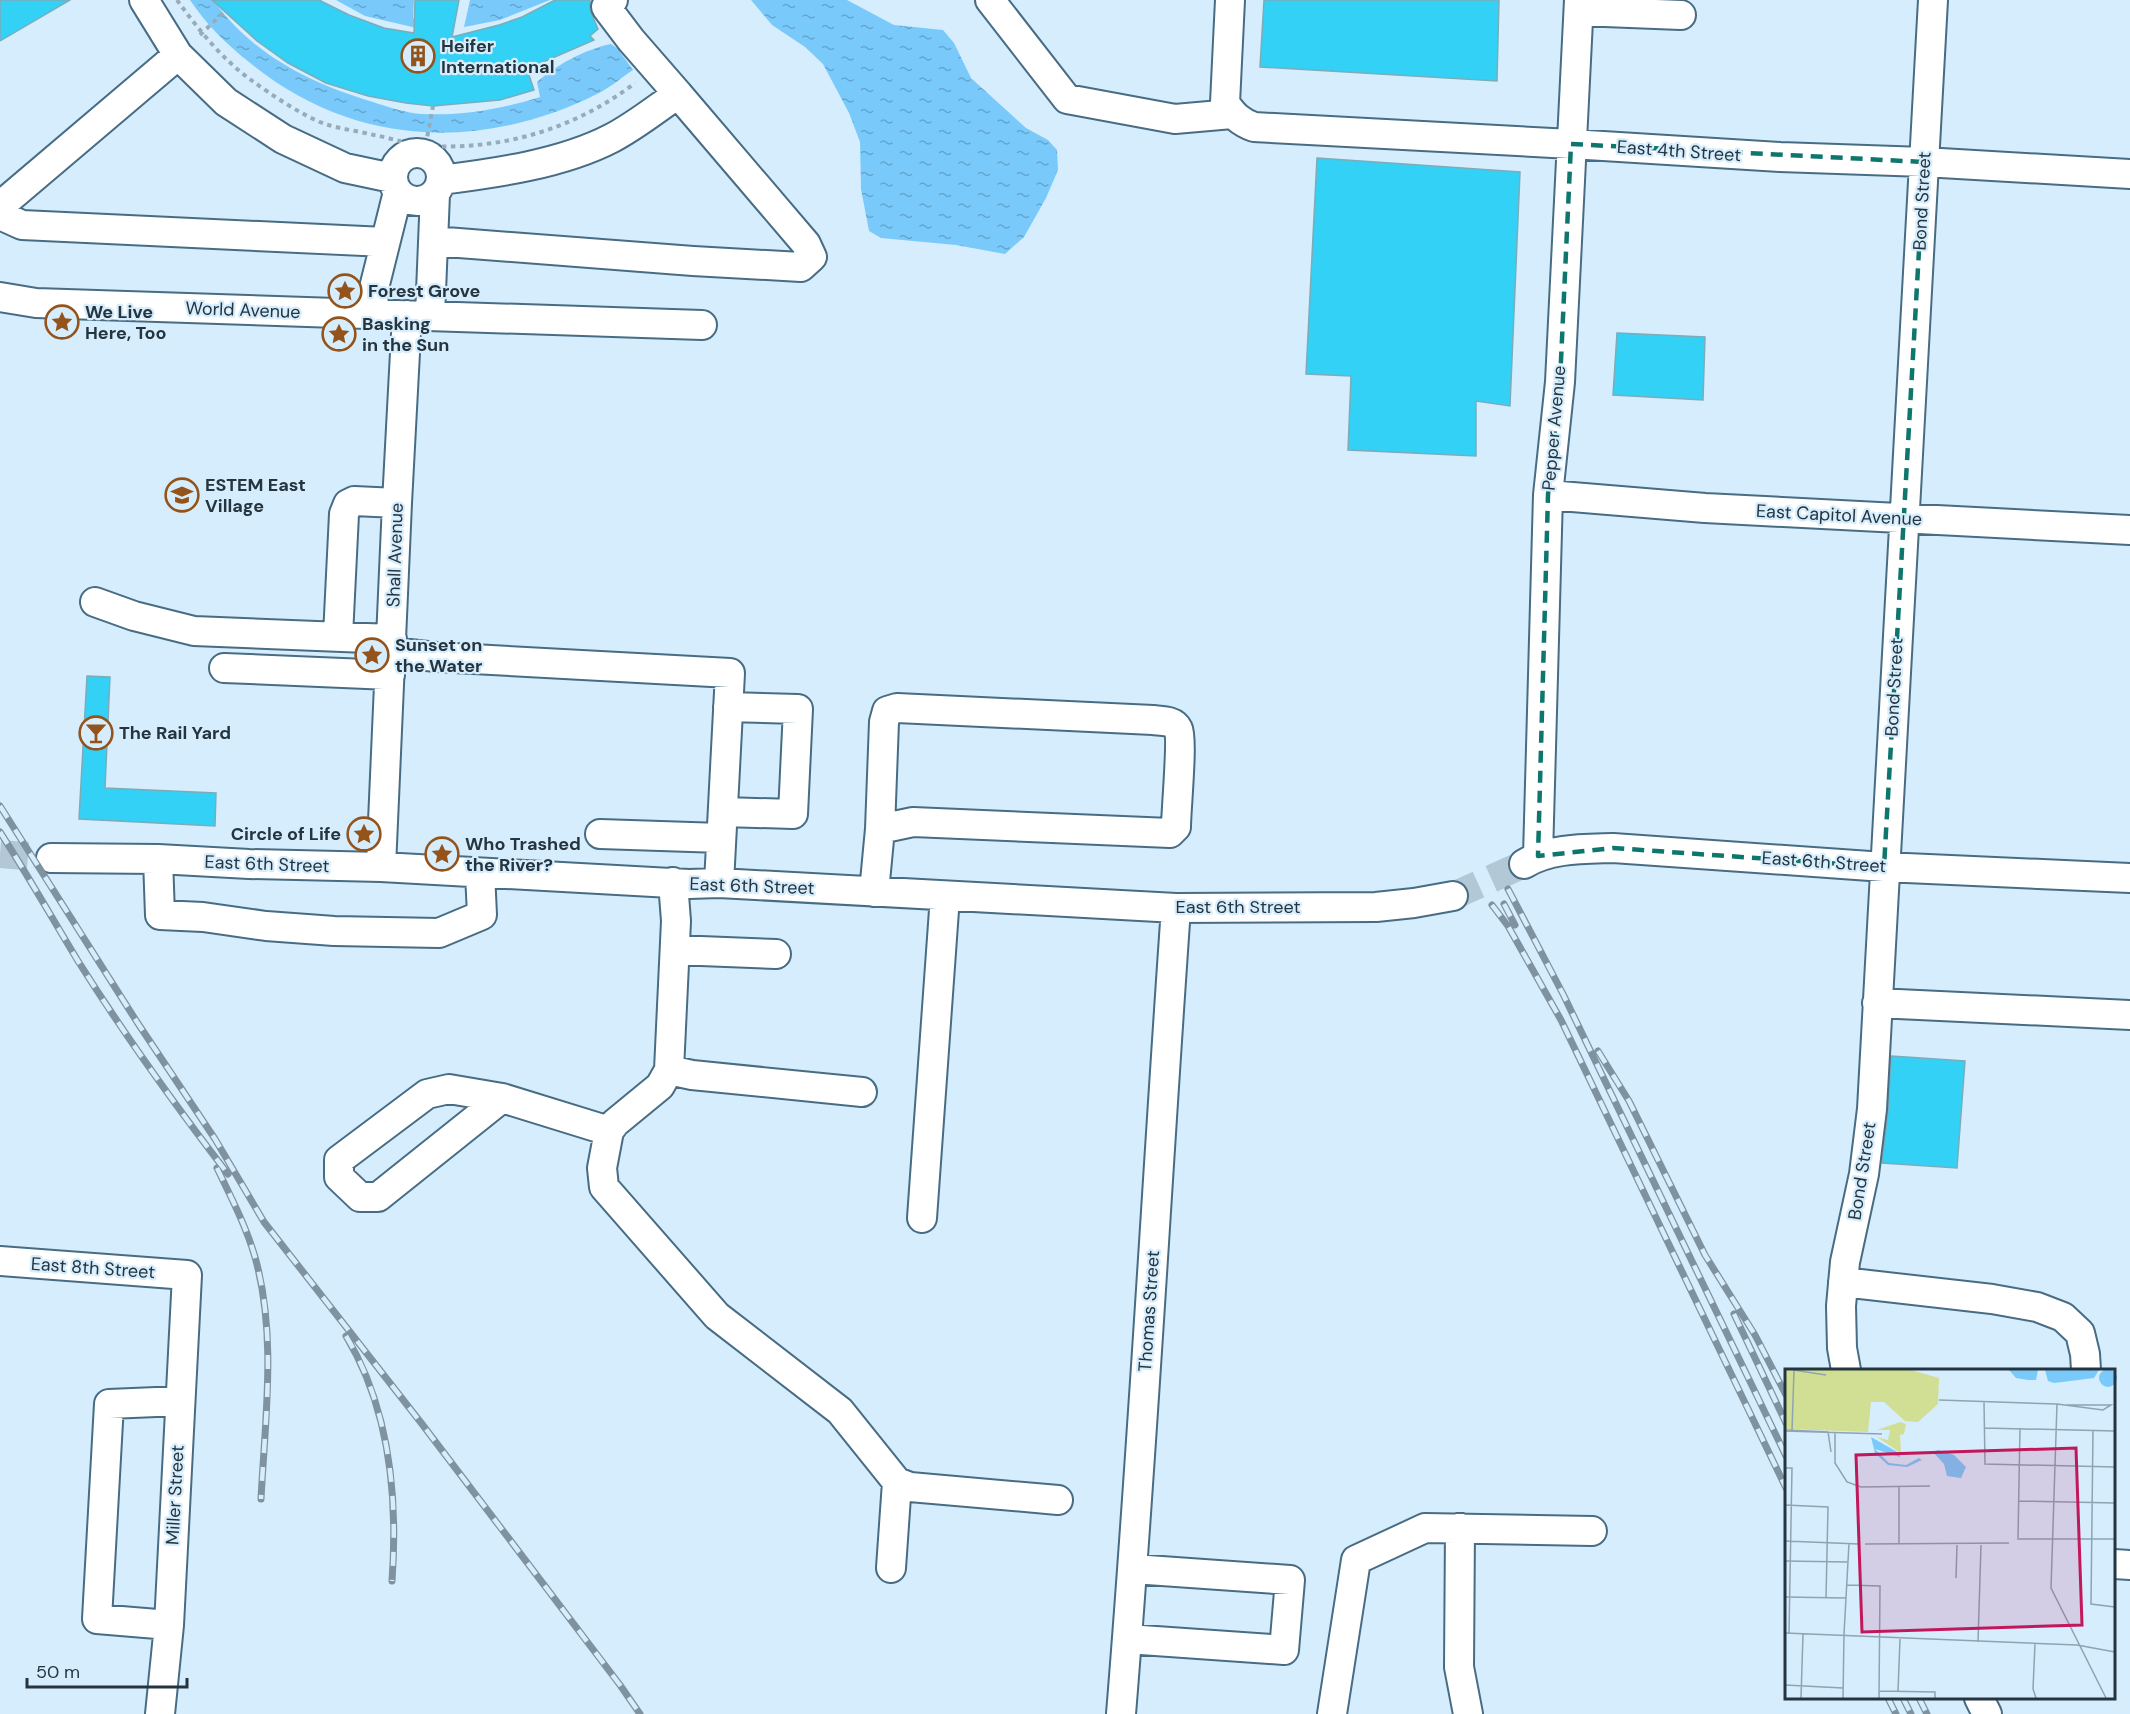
<svg xmlns="http://www.w3.org/2000/svg" width="2130" height="1714" font-family="'DM Sans',sans-serif">
	<style>
		.water { fill: url(#water-ripples) }
		.building { fill: #33d1f5; stroke: #7bacba; stroke-width: 1.5 }
		.lines { fill: none; stroke-linecap: round; stroke-linejoin: round }
		.minor-tunnel { stroke: #b3c8d7; stroke-width: 28; stroke-dasharray: 28 14; stroke-linecap: butt }
		.minor-casing { stroke: #476c83; stroke-width: 32 }
		.path { stroke: #97acba; stroke-width: 4; stroke-dasharray: 4.5 4.5; stroke-linecap: butt }
		.minor { stroke: #fff; stroke-width: 28 }
		.rail-casing { stroke: #7f929f; stroke-width: 7 }
		.rail { stroke: #d6edfd; stroke-width: 4.5; stroke-dasharray: 14; stroke-linecap: butt }
		.marked { fill: none; stroke: #0f766e; stroke-width: 4.5; stroke-dasharray: 12 8; stroke-linejoin: round }
		.labels { text-anchor: middle; dominant-baseline: central; stroke-width: 4.5; stroke-linejoin: round; paint-order: stroke }
		.poi-label { font-size: 18px; font-weight: bold; fill: #25353f; stroke: #d6edfd; text-anchor: start }
		.street-label { font-size: 18px; fill: #25353f; stroke: #d6edfd }
		.inset-road { fill: none; stroke: #8fa3b1; stroke-width: 1.5 }
		.view { fill: #c2185b; fill-opacity: 0.15; stroke: #c2185b; stroke-width: 3 }
		.inset-edge { fill: none; stroke: #25353f; stroke-width: 3 }
	</style>
	<defs>
		<pattern id="water-ripples" width="26" height="14" patternUnits="userSpaceOnUse" patternTransform="scale(1.5)"><rect width="26" height="14" fill="#79cafb"/><path d="M2 4q2-2 4 0t4 0M15 11q2-2 4 0t4 0" fill="none" stroke="#63a5cd"/></pattern>
	</defs>
	<rect width="100%" height="100%" fill="#d6edfd"/>
	<path class="water" d="M190,0H213C253,55 310,83 373,102C388,107 406,113 422,114C462,116 502,109 540,97L537,82C556,65 586,49 611,44L618,49L633,70C622,77 611,87 599,93C482,152 353,148 249,62C226,44 206,24 190,0Z
		M336,0H414L413,18L421,20V29L365,16Z
		M470,0H550L500,20L464,27Z
		M751,0H847L894,25L943,30L954,43L971,78L1026,128L1048,140L1057,150L1058,170L1046,198L1024,237L1005,254L956,245L881,238L869,231L861,189L860,142L849,113L823,64L805,47L772,25Z"/>
	<path class="building" d="M0,0H70L0,41Z
		M212,0H319L349,15L384,28L414,33L415,0H459L452,37L499,25L522,17L555,0H590V10L598,29L590,36L594,40L527,69L534,90L500,100L433,106L406,103L368,96L326,83L288,63L257,41Z
		M1264,0H1499L1497,81L1260,67Z
		M1317,158L1520,172L1510,406L1476,401V456L1348,450L1351,376L1306,374Z
		M1617,333L1705,337L1703,400L1613,395Z
		M87,676L110,677L105,788L216,793L215,826L79,819Z
		M1891,1056L1965,1061L1957,1168L1882,1163L1888,1111Z"/>
	<g class="lines">
		<path class="minor-tunnel" d="M0,854L51,858
			M1453,896L1522,865"/>
		<g class="minor-casing">
			<path id="minor" d="M144,0L178,55L226,102L283,139L345,168L392,178
				M613,0L606,7L631,40L678,94
				M990,0L1067,99L1175,119L1232,114
				M1230,0L1225,103C1233,115 1240,122 1254,127L1571,144L1780,157L1924,162L2130,174
				M1579,11L1681,15
				M393 177a24 24 0 1 1 48 0a24 24 0 1 1-48 0Z
				M0,206L178,55
				M0,215L22,225L385,242
				M433,241L693,261L801,267L812,257L806,244L678,94C656,109 635,126 612,138C562,164 496,173 441,180
				M0,297L36,303L702,325
				M373,314L374,288L398,192
				M430,316L435,194
				M1548,495L1705,508L2130,530
				M95,602L134,616L194,631L392,639
				M338,636L344,514L348,504L354,501L397,503
				M392,652L436,657L730,673L719,883
				M224,668L390,675
				M723,812L793,814L798,709L728,707
				M600,834L721,838
				M1538,856L1548,495L1560,382L1579,0
				M51,858L158,859L249,864L381,867L689,884L719,883L1176,908L1376,907L1414,903L1453,896
				M158,859L160,915L203,917L266,926L334,931L439,933L482,915L480,873
				M1524,864C1550,848 1583,849 1613,848L1884,867L2130,878
				M381,867L397,503L407,315
				M673,882L676,921L669,1070L660,1086L615,1123L609,1131L602,1168L604,1187L717,1316L840,1411L897,1482L910,1487L1058,1500
				M874,892L880,829L913,822L1170,833L1176,827C1176,811 1183,739 1178,729C1174,720 1161,721 1153,720L897,708L887,711L884,722L880,829
				M675,950L776,954
				M1877,1003L2130,1015
				M669,1070L692,1075L862,1092
				M502,1098L378,1197H360L339,1177V1160L427,1094L449,1089L502,1098L609,1131
				M922,1218L945,896
				M0,1261L187,1275L169,1625L160,1714
				M1843,1282L1992,1299L2037,1307L2063,1317L2080,1333L2085,1354L2086,1370
				M1846,1370L1842,1348L1841,1306L1845,1262L1864,1174L1872,1109L1933,0
				M1460,1528L1459,1667L1468,1714
				M2114,1564L2130,1565
				M891,1568L897,1482
				M169,1625L97,1619L109,1404L180,1401
				M1127,1639L1284,1650L1290,1580L1133,1569
				M1979,1698L1987,1714
				M1121,1714C1143,1446 1157,1177 1176,908
				M1332,1714L1356,1560L1425,1528L1592,1531"/>
		</g>
		<path class="path" d="M177,0C198,29 222,59 251,80C272,95 301,115 325,124C340,129 358,131 374,135C391,138 410,145 427,146C503,150 575,129 635,83
			M200,35L225,11
			M424,154L433,106"/>
		<use href="#minor" class="minor"/>
		<g class="rail-casing">
			<path id="rail" d="M0,806L137,1022L215,1139L264,1222L422,1424L620,1685L640,1714
				M0,832C27,874 52,918 78,961C124,1034 175,1105 228,1174
				M1508,889L1563,994L1786,1456
				M1504,904L1515,925
				M1492,905L1508,926L1561,1020L1786,1488
				M1598,1051L1629,1101L1705,1255L1755,1335L1786,1395
				M217,1168C231,1197 246,1226 255,1257C277,1335 265,1419 261,1499
				M1734,1314L1786,1423
				M346,1336C390,1409 398,1498 392,1581
				M1888,1698L1896,1714
				M1903,1698L1911,1714
				M1919,1698L1927,1714"/>
		</g>
		<use href="#rail" class="rail"/>
	</g>
	<path class="marked" d="M1571,144L1924,162L1884,867L1613,848L1538,856L1548,495L1560,382Z"/>
	<defs>
		<g id="building-ring" transform="scale(1.725)"><circle r="9.5" fill="#d6edfd" stroke="#93531b" stroke-width="1.5"/><path d="M-4-6H4V6H1V3H-1V6H-4ZM-2.5-4.3h1.7v1.8h-1.7ZM.8-4.3h1.7v1.8H.8ZM-2.5-1h1.7V.8h-1.7ZM.8-1h1.7V.8H.8Z" fill="#93531b"/></g>
		<g id="sight-ring" transform="scale(1.725)"><circle r="9.5" fill="#d6edfd" stroke="#93531b" stroke-width="1.5"/><path d="M0-6L1.8-2.2L6-1.7L2.9 1.2L3.7 5.4L0 3.3L-3.7 5.4L-2.9 1.2L-6-1.7L-1.8-2.2Z" fill="#93531b"/></g>
		<g id="school-ring" transform="scale(1.725)"><circle r="9.5" fill="#d6edfd" stroke="#93531b" stroke-width="1.5"/><path d="M0-5L7-2L0 1L-7-2ZM-4 1L0 2.5L4 1V4Q0 6-4 4Z" fill="#93531b"/></g>
		<g id="bar-ring" transform="scale(1.725)"><circle r="9.5" fill="#d6edfd" stroke="#93531b" stroke-width="1.5"/><path d="M-6-5H6L.8 .8V4.5H3.5V6h-7V4.5H-.8V.8Z" fill="#93531b"/></g>
	</defs>
	<g fill-rule="evenodd">
		<use href="#building-ring" x="418" y="56"/>
		<use href="#sight-ring" x="345" y="291"/>
		<use href="#sight-ring" x="62" y="322"/>
		<use href="#sight-ring" x="339" y="334"/>
		<use href="#school-ring" x="182" y="495"/>
		<use href="#sight-ring" x="372" y="655"/>
		<use href="#bar-ring" x="96" y="733"/>
		<use href="#sight-ring" x="364" y="834"/>
		<use href="#sight-ring" x="442" y="854"/>
	</g>
	<g class="labels">
		<g class="poi-label">
			<text x="441" y="46">Heifer<tspan x="441" dy="21">International</tspan></text>
			<text x="368" y="291">Forest Grove</text>
			<text x="85" y="312">We Live<tspan x="85" dy="21">Here, Too</tspan></text>
			<text x="362" y="324">Basking<tspan x="362" dy="21">in the Sun</tspan></text>
			<text x="205" y="485">ESTEM East<tspan x="205" dy="21">Village</tspan></text>
			<text x="395" y="645">Sunset on<tspan x="395" dy="21">the Water</tspan></text>
			<text x="119" y="733">The Rail Yard</text>
			<text x="341" y="834" text-anchor="end">Circle of Life</text>
			<text x="465" y="844">Who Trashed<tspan x="465" dy="21">the River?</tspan></text>
		</g>
		<g class="street-label">
			<text transform="translate(1679 151) rotate(4)">East 4th Street</text>
			<text transform="translate(1922 201) rotate(-87)">Bond Street</text>
			<text transform="translate(243 310) rotate(2)">World Avenue</text>
			<text transform="translate(1554 428) rotate(-85)">Pepper Avenue</text>
			<text transform="translate(1839 515) rotate(3)">East Capitol Avenue</text>
			<text transform="translate(395 555) rotate(-88)">Shall Avenue</text>
			<text transform="translate(1894 687) rotate(-87)">Bond Street</text>
			<text transform="translate(1824 862) rotate(4)">East 6th Street</text>
			<text transform="translate(267 864) rotate(2)">East 6th Street</text>
			<text transform="translate(752 886) rotate(2)">East 6th Street</text>
			<text x="1238" y="907">East 6th Street</text>
			<text transform="translate(1862 1171) rotate(-81)">Bond Street</text>
			<text transform="translate(93 1268) rotate(4)">East 8th Street</text>
			<text transform="translate(1149 1311) rotate(-86)">Thomas Street</text>
			<text transform="translate(175 1495) rotate(-87)">Miller Street</text>
		</g>
	</g>
	<g transform="translate(1785 1369)">
		<rect width="330" height="330" fill="#d6edfd"/>
		<path d="M0,1H126L154,9L153,35L133,53L120,52L99,33H86L83,63L0,60ZM115,53L121,55L119,65L115,66L116,84L92,68L103,71L105,61H92Z" fill="#d0df93"/>
		<path d="M314 9a9 9 0 1 1 18 0a9 9 0 1 1-18 0ZM224,1H257H253L251,11H243L231,9ZM260,1H259H314L309,9L269,14L263,12ZM86,68L114,84L115,88L90,80L104,94L121,96L134,89L137,91L122,98L103,96L90,84ZM153,81L169,86L181,98L176,109L162,107L159,95L148,83Z" fill="#79cafb"/>
		<path class="inset-road" d="M154,31L272,35L318,41L326,36H282M199,33L200,95L330,98M272,35L266,219L321,329M199,59L330,62M0,61L43,63L46,83M308,61L306,235L330,238M0,62L97,65M7,62L9,1L41,6M50,64V94L62,113L76,118L145,117M0,99H7L4,264M233,132L330,134M0,136L43,138L41,229M233,169L235,59M232,170H330M0,172L74,175M80,175L224,174M114,175V118M0,192L62,193M171,209L172,176M62,216L95,217L94,329M0,228L61,229M0,264L292,276L330,283M59,265L64,174M193,273L196,176M250,275L248,320L251,329M0,316L58,319M94,322L150,323V329M113,322L115,270M16,329L18,265M58,329L59,265"/>
		<path class="view" d="M291,79L297,256L77,263L71,86Z"/>
		<rect width="330" height="330" class="inset-edge"/>
	</g>
	<path d="M27 1678v9h160v-9" fill="none" stroke="#25353f" stroke-width="3"/>
	<text x="36" y="1678" font-size="18" fill="#25353f" stroke="#d6edfd" stroke-width="4.5" paint-order="stroke">50 m</text>
</svg>
